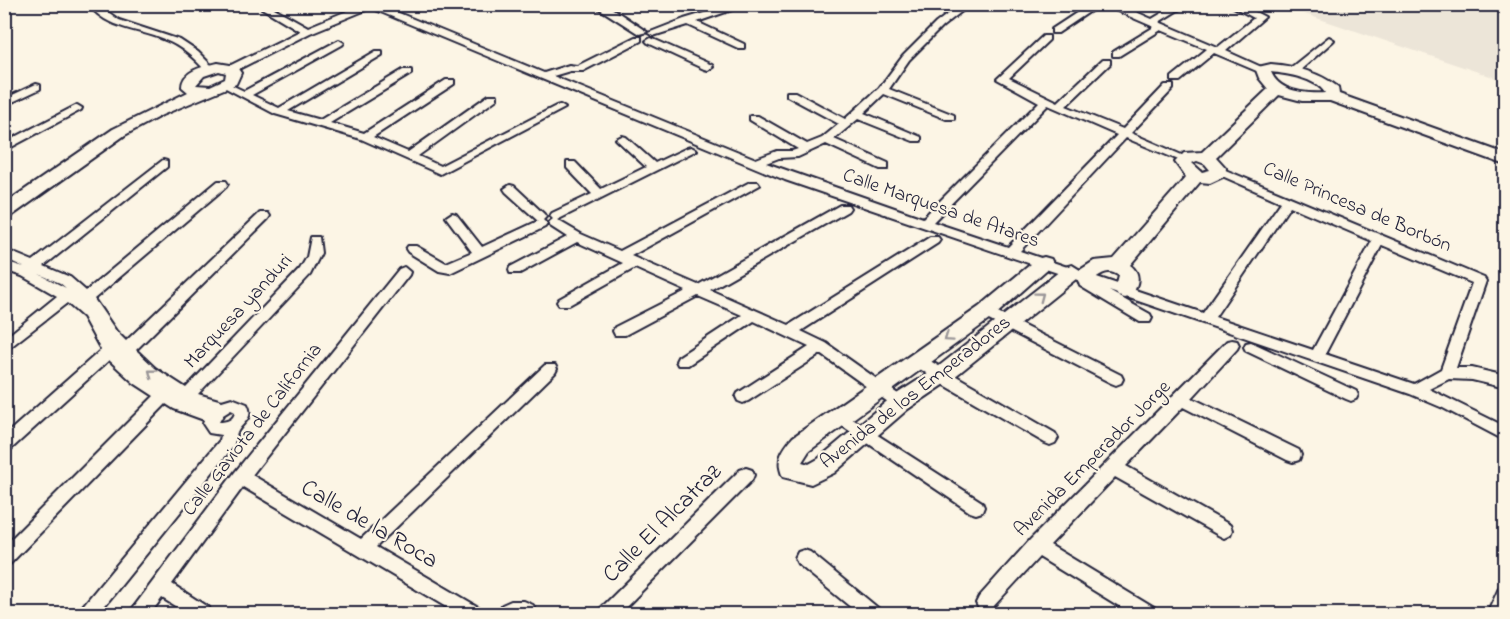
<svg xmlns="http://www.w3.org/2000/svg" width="1510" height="619" font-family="'Indie Flower',sans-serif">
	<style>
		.built { fill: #ece5d8 }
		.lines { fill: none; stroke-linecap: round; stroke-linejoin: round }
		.street-casing { stroke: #22223b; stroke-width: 4 }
		.secondary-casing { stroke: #22223b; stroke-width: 4 }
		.street { fill: #fcf5e5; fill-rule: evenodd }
		.secondary { fill: #fcf5e5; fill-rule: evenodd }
		.oneway { stroke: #9a9698 }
		.labels { text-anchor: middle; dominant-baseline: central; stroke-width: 4.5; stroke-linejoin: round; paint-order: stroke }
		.street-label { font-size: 20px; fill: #22223b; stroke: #fcf5e5 }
		.near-street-label { font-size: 24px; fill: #22223b; stroke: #fcf5e5 }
	</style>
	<rect width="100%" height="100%" fill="#fcf5e5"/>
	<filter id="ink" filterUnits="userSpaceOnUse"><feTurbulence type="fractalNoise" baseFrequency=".0167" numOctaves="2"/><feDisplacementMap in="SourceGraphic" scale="12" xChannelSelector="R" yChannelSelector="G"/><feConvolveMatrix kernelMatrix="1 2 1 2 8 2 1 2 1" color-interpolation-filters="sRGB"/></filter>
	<g filter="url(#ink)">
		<path class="built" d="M1278,5H1505V81Z"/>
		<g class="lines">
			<g class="street-casing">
				<path id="street" d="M4,4H15L4,10Z
					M88,4H97L119,20L180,40L198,52L215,69L214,71H206C194,58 181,46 165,40C137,28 108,30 88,4Z
					M255,4H267L308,27L364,4H377L544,73L569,65L577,66L635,37H641V41L583,71H570L553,76L756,159L777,151H792L798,149L750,120V116H758L807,144L822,138L839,124L787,96V92H795L845,119L879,88L903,56L936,23L961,4H971L942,27L909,60L889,89L954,115V119H946L884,94L864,113L921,137V141H913L858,119L834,139L888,163V169H880L826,144L798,157L779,158L766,163L923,218L1039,102L997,79L1043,36H1049V40L1009,78L1058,102L1102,60H1110V64L1066,106L1123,129L1165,85H1173V89L1131,133L1191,159L1185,163L1181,161L1126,138L1020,251L1203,313L1281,202L1213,172L1219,168L1223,169L1484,278L1486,281L1456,368H1472L1506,376V388L1472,380L1449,379L1429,389L1506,427V441L1443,408L1410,394L1109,291L1150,314L1152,318L1150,322H1140L1080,286L1078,280L785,180L371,8L310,33L235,71H227V67L300,31ZM1048,105L1117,135L1008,247L933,222ZM1290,206L1372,241L1313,350L1215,317ZM1382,245L1472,283L1441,369L1414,384L1325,354Z
					M592,4H605L610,7L647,32L639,34Z
					M734,4H749L697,22L744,44V48H738L688,25L653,36L648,33L684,19Z
					M1090,4H1101L1058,33H1052V29Z
					M1107,4H1118L1152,19L1177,4H1188L1159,22L1218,47L1254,18L1228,4H1240L1265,17L1226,51L1268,70L1267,72H1259L1214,53L1180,81H1172V77L1207,49L1161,30L1119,56H1113V52L1154,27L1108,7Z
					M1329,37L1334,40L1332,42L1297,73H1289V69Z
					M651,38L712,65L713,67L708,70L704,69L648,43L646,41Z
					M339,40L344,43L342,45L252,95L279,108L376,51H382V55L288,111L320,120L403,70H411V74L330,123L364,133L446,80H454V84L373,137L408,152L489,95H497V99L418,156L440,166L556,106L560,105L565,108L440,174L361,139L275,114L220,85L225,82L244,91Z
					M36,84L40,85V89L4,106V99Z
					M77,105L82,108L81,110L4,151V143Z
					M622,136L626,137L655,163L687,148L691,147L697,150L557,220L581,234L620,251L750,182H758L760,185L631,256L698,285L840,205H848L850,208L848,211L710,290L789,325L930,237H938L940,240L938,243L801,331L826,343L905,399L907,403L905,407L900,409L895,407L821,354L748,401L743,403L738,401L736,397L738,393L809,347L754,321L688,365H678L676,361L678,357L742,315L698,296L625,335H615L613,331L615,327L686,291L635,268L569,305H559L557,302L559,299L623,263L577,242L520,273H510L509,270L510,267L567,237L550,226L548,223L553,219L550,216L552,213L592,194L567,168V162H575L601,189L646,167L618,141L616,139Z
					M163,160L167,161V167L44,266L70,277L86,291L218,181H226L228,184L226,187L94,299L116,331L126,341L260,213H268L270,216L268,219L136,350L155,368L186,388L300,269L307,257L311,237H319L321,253L310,275L198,394L222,401L232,398L247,404C255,419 242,422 237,433C235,438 235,443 232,448L98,614H78L81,608L220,440L221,435L209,433L203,424L204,420L174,409L166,404L10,564L4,566V546L154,396L134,383L109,360L9,451L4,452V436L101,350L83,317L67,303L4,352V339L57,296L22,276L4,270V261L24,267L4,258V249L33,261ZM39,274L60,283L66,288ZM231,410L235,412C234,420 226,422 219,422L223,415Z
					M510,185L514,186L544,214L546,217L543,220L547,224L545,227L450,273L439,271L408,252L406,249L408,246H416L446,263L472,252L446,217L452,213L456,214L482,247L538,221L506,192L504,189Z
					M404,267L410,272L409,275L252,475L361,539L545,365H555L557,369L555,373L376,547L480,608L483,614H458L243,487L172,584L209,608L212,614H188L162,598L150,614H130L133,608L235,472L399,269Z
					M986,307L1121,375L1123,379L1121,383L1116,385L1111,383L981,316L979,312Z
					M1232,340L1237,341L1239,345L1237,349L1192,398L1299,450L1301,455L1299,460L1293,462L1287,460L1183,407L1126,466L1230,525L1232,530L1230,535L1224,538L1218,535L1115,477L1050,545L1154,608L1157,614H1132L1039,557L991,609L985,612L979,609L976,603L979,597L1030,540L1227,341Z
					M1251,342L1356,391L1358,395L1356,399L1351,401L1346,399L1246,351L1244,347L1246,343Z
					M918,354L1055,433L1058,438L1055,443L1050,445L1045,443L936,380L913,364L911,360L913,356Z
					M840,411L982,502L984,507L982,512L976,514L970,512L835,421L832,417L835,413Z
					M746,468L752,470L754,475L752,480L619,614H598L601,608L740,470Z
					M804,550L810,552L878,608L881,614H859L798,564L795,558L798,552Z
					M1506,584L1505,614H1487L1500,586Z"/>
			</g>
			<g class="secondary-casing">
				<path id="secondary" d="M218,63L236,66L241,73L236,84L162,115L125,135L10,217L4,219V204L113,129L188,92L182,87C182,70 205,66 218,63ZM219,71L226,73L225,79L210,86L196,85L204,76Z
					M1271,64C1296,66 1318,72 1338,87L1339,94L1506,154V165L1330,101H1302L1279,95L1216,157L1226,168L1225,176L1210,183L1200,182L1130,265C1142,274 1138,284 1132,296L1125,298L1118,296L1115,291L1119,276C1104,265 1098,280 1084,284L1076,279L948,382L908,409L834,473L811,484L783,477C775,460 782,450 793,437L979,307L1037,259L1044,257L1051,259L1053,264L993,317L809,451L802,462L809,464L818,459L892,397L934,370L1065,267L1072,265L1080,270L1094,261L1114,259L1186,177L1175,162L1184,153L1202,152L1268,89L1259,78L1256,70L1258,67ZM1271,72C1288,74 1316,78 1325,93C1306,94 1279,92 1271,72ZM1197,161L1205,164L1210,170L1202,172L1192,163Z
					M511,601H524L533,605L537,614H498L502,605Z"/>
			</g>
			<use href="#street" class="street"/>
			<use href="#secondary" class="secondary"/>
		</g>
		<defs><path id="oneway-chevron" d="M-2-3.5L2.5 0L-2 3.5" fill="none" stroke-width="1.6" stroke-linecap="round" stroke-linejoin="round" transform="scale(1.5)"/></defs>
		<g class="oneway">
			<use href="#oneway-chevron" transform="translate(1040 296) rotate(-37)"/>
			<use href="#oneway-chevron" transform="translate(948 338) rotate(145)"/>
			<use href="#oneway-chevron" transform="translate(152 373) rotate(-143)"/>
		</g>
	</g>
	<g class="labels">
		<g class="street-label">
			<text transform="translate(1357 208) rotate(23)">Calle Princesa de Borbón</text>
			<text transform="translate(941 209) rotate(19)">Calle Marquesa de Atares</text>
			<text transform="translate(239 312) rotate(-47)">Marquesa yanduri</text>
			<text transform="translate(916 393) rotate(-38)">Avenida de los Emperadores</text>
			<text transform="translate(253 430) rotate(-52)">Calle Gaviota de California</text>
			<text transform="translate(1093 459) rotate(-45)">Avenida Emperador Jorge</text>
		</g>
		<g class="near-street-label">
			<text transform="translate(663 524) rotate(-45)">Calle El Alcatraz</text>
			<text transform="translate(369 525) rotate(30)">Calle de la Roca</text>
		</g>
	</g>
	<rect width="1510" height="619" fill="none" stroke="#fcf5e5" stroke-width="24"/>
	<rect x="12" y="12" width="1486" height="595" fill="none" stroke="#22223b" stroke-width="2" filter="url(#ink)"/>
</svg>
